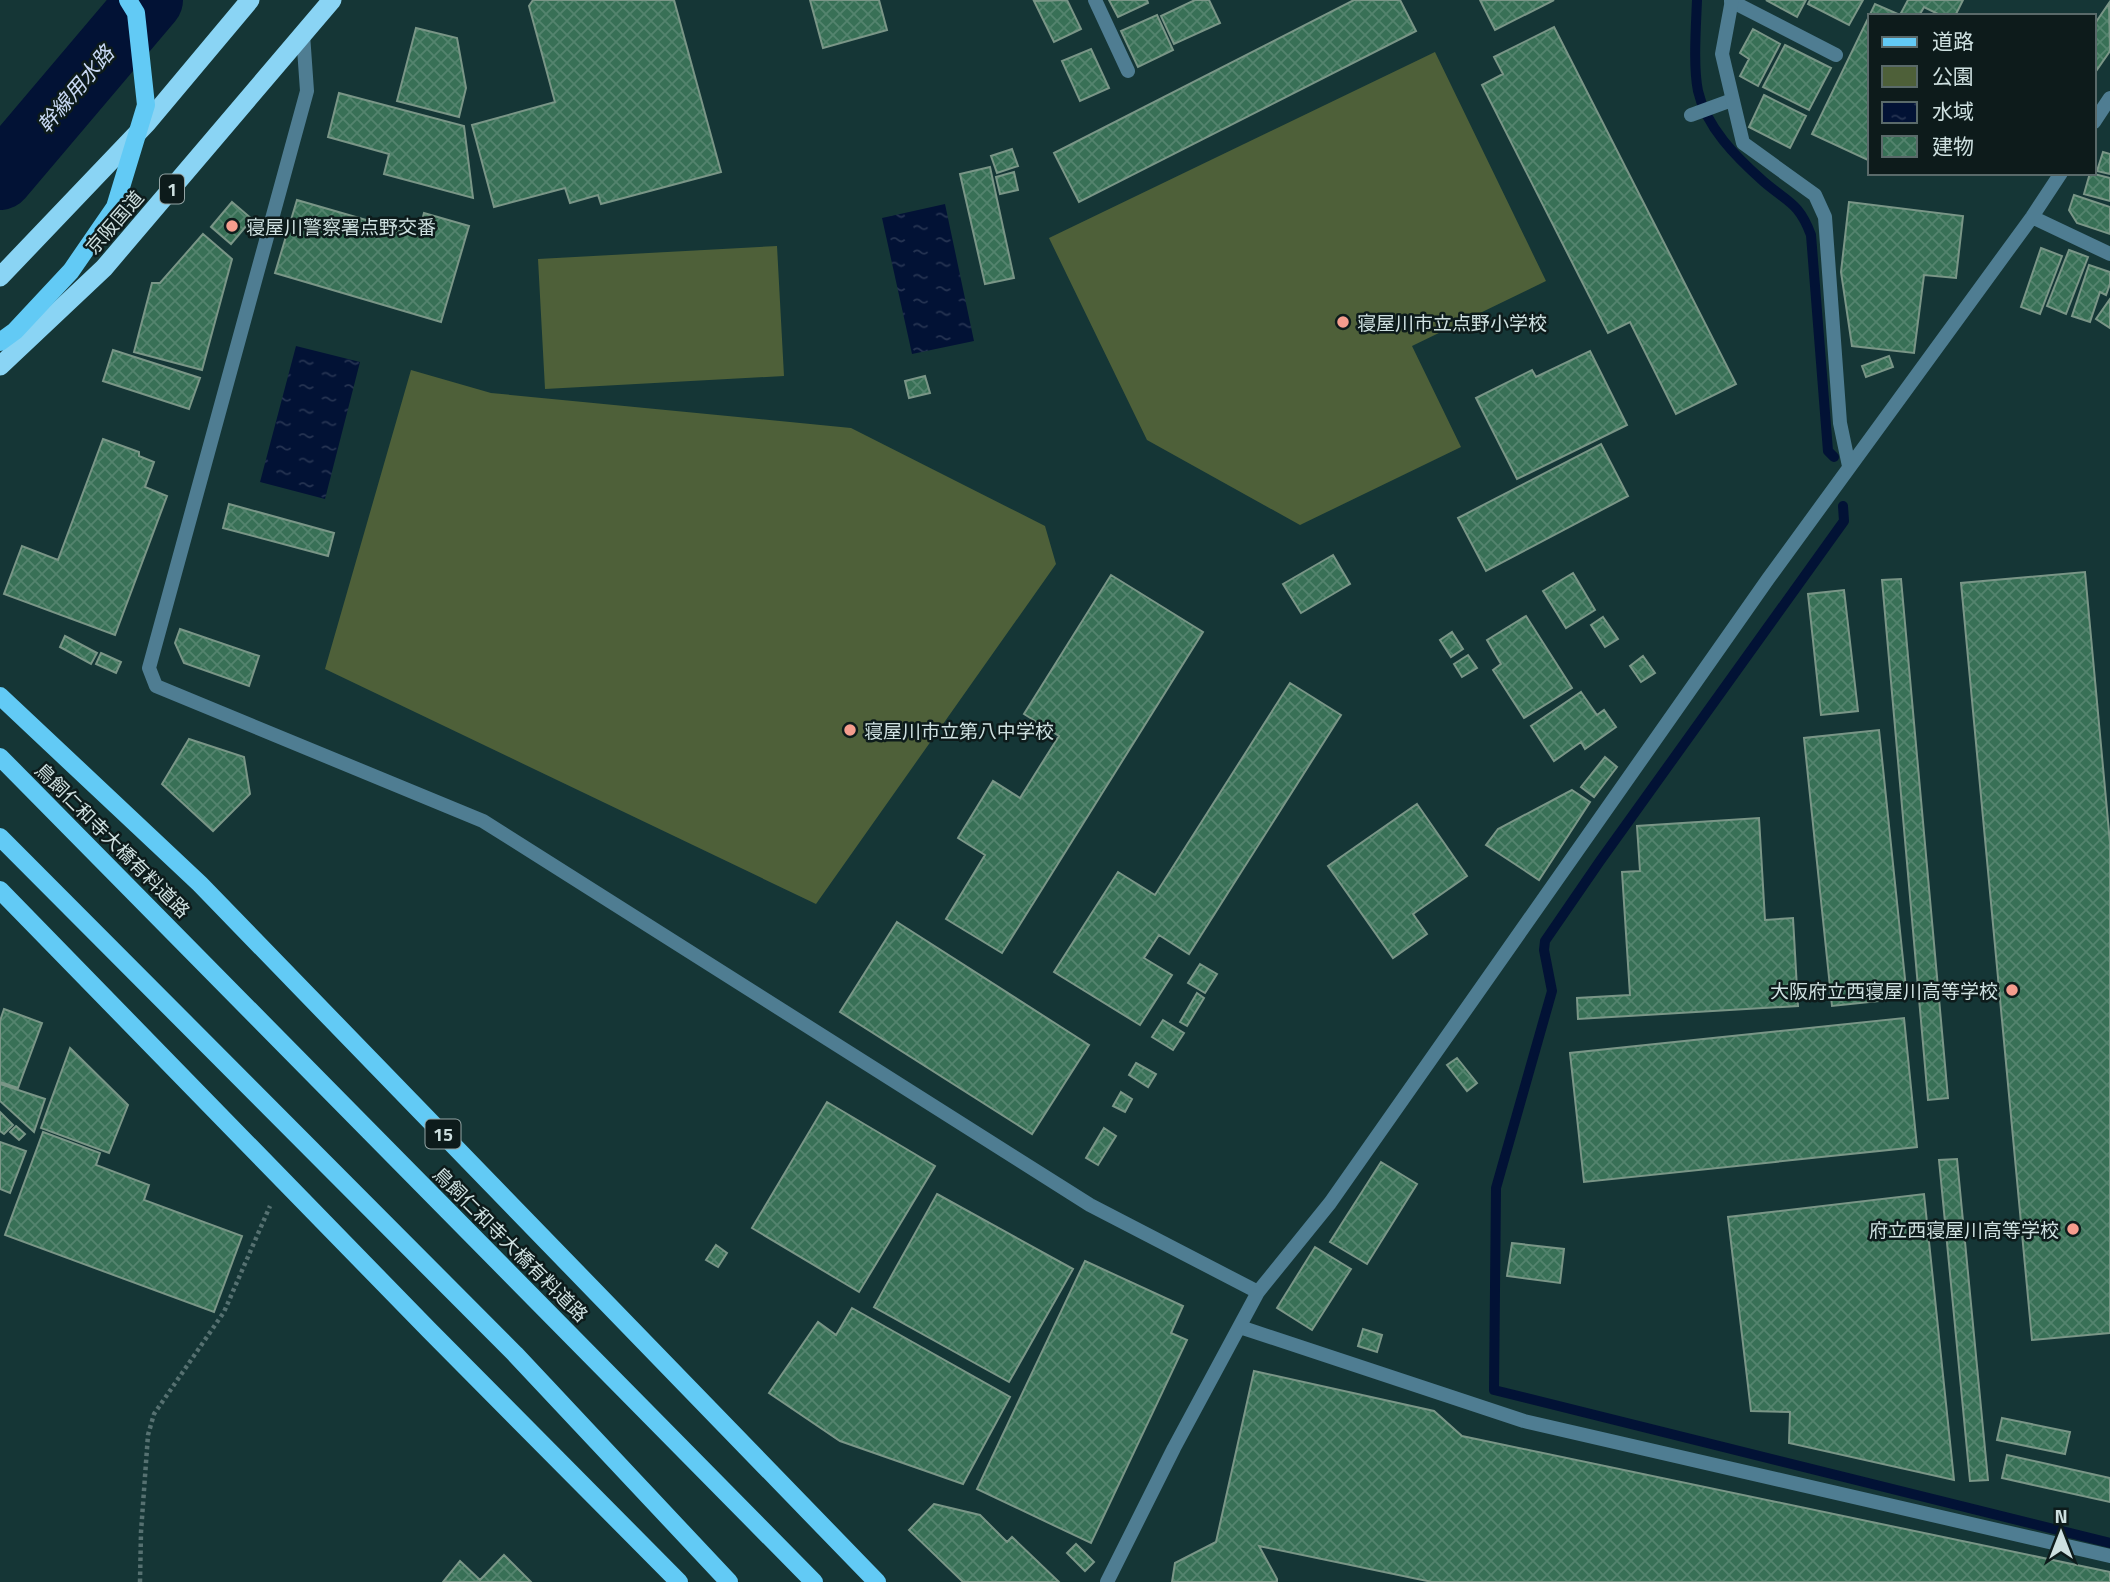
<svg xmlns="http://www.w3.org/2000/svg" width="2110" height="1582" font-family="'Titillium Web','Noto Sans JP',sans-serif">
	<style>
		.park { fill: #4e6039 }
		.water { fill: url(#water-ripples) }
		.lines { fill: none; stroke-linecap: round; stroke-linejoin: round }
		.stream { stroke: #021235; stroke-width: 10 }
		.river { stroke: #021235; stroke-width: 66 }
		.building { fill: url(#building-cross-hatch); stroke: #7a9687; stroke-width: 2 }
		.path { stroke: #567171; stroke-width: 4.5; stroke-dasharray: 3.5 3.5; stroke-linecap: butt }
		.service { stroke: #4f7d92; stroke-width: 14 }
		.minor { stroke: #4f7d92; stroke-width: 14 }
		.primary { stroke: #62caf5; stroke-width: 18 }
		.trunk { stroke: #8ad4f4; stroke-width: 19 }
		.primary-bridge { stroke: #62caf5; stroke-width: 18 }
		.poi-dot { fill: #f59d8e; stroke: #0d1b1b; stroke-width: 2.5 }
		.labels { text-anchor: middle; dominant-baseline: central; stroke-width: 5; stroke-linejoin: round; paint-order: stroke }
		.shield { fill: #0d1b1b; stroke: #94a5a5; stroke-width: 2 }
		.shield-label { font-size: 18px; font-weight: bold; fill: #cee0e0 }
		.street-label { font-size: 19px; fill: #cee0e0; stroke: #0d1b1b }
		.poi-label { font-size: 19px; fill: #cee0e0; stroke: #0d1b1b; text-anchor: start }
		.water-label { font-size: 21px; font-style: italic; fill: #c8d8f3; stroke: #0d1b1b }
	</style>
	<defs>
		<pattern id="water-ripples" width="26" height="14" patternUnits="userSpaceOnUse" patternTransform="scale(1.75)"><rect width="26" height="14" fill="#021235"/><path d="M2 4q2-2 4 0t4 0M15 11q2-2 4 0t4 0" fill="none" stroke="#263452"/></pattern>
		<pattern id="building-cross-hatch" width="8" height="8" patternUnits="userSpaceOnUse" patternTransform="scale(1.75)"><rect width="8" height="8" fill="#387056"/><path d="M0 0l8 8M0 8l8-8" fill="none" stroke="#54846e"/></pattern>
	</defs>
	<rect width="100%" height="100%" fill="#153636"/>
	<path class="park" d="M1435,52L1546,281L1412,346L1461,447L1300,525L1147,440L1049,238Z
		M777,246L784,376L545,389L538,259Z
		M411,370L491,393L851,428L1045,526L1056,564L816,904L325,669Z"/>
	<path class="water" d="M945,204L974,341L912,354L882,218Z
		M296,346L360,362L325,499L260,482Z"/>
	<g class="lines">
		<path class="stream" d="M1697,0C1696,26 1693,67 1698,91C1706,127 1736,157 1763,181C1787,202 1799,202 1811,235L1828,451L1834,457
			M1843,506L1844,521L1600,861L1545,941L1544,950L1552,991L1496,1188L1494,1390L2110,1543"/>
		<path class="river" d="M0,177L150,0"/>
	</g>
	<path class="building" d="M533,0H674L721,172L601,204L598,195L570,203L565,188L494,207L472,125L555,102L529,6Z
		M810,0H879L887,30L823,48Z
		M1067,0L1081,29L1054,42L1034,1Z
		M1109,0H1147L1148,3L1118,17Z
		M1195,0H1209L1220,23L1174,44L1161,16Z
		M1354,0H1400L1416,31L1079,202L1054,153Z
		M1480,0H1554L1495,30Z
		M1766,0H1806L1797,17Z
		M1810,0H1863L1849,25L1808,4Z
		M1908,0H1963L1955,16H1942L1924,7L1919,16H1870V161L1812,134L1875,4L1900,15Z
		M2109,3L2110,51L2094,74V25Z
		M1157,15L1173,50L1138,67L1121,31Z
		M1554,27L1736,384L1676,414L1630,322L1608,333L1482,85L1503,74L1494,57Z
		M416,28L457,38L466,88L459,117L397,101Z
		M1753,29L1780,44L1758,86L1740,76L1749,59L1740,53Z
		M1785,45L1831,68L1809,110L1763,87Z
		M1091,49L1109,88L1080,101L1062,61Z
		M339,93L464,126L473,198L384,174L389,154L328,137Z
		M1764,95L1806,116L1790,148L1749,127Z
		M1012,149L1018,166L997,173L991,156Z
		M2103,152L2110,154V174L2097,171Z
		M990,167L1014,278L985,284L960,174Z
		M1014,172L1018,190L1000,194L996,177Z
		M2090,173L2110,178V201L2084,194Z
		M2074,195L2110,207V234L2077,223L2069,210Z
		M297,200L418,235L424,213L469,226L441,322L275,273Z
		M232,202L252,219L231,244L211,227Z
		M1849,202L1963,216L1956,278L1924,275L1914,353L1852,346L1841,272Z
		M203,234L232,259L202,370L134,352L152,283H160Z
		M2041,248L2062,256L2040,314L2021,307Z
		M2069,250L2088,257L2066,314L2047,306Z
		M2089,265L2110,272V284L2106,295L2100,292L2090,322L2072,316Z
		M2110,299V328L2096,319Z
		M113,350L200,378L189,409L103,381Z
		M1590,351L1627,425L1517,479L1476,398L1532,370L1536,377Z
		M1889,356L1893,367L1866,377L1862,366Z
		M925,376L930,393L909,398L905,381Z
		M103,439L139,452V456L154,462L145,487L167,496L115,635L4,594L22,546L58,560Z
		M1601,444L1628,496L1486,571L1458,518Z
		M229,504L334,533L328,556L223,528Z
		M1333,555L1350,584L1301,613L1283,584Z
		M2085,572L2110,843V1333L2032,1340L1961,583Z
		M1573,573L1595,610L1566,628L1543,591Z
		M1111,575L1203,632L1002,953L946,919L985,855L958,838L993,781L1020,798L1059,736L1024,714Z
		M1901,579L1948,1098L1928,1100L1882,580Z
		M1844,590L1858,711L1821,715L1808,594Z
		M1526,616L1572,688L1524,718L1493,670L1501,664L1487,640Z
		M1603,617L1618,639L1605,647L1591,625Z
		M180,629L259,656L249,686L184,663L175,643Z
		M1452,632L1463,649L1451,657L1440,640Z
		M65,636L97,653L91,664L60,647Z
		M101,653L121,662L116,673L96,664Z
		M1468,655L1477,668L1462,677L1454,664Z
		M1643,656L1655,673L1641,682L1630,666Z
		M1290,683L1341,715L1189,954L1159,935L1144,958L1172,975L1140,1025L1054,972L1118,872L1155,895Z
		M1581,692L1597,715L1604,710L1616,727L1585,749L1581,742L1554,761L1531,726Z
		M1879,730L1907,998L1832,1006L1804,738Z
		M189,739L244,757L250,794L213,831L162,784Z
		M1605,757L1617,767L1594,797L1581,787Z
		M1572,790L1590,802L1539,880L1486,845L1498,829Z
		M1417,804L1467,876L1413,914L1427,934L1393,958L1328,866Z
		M1759,818L1765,920L1793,918L1798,1006L1578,1019L1577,998L1630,995L1622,872L1640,871L1637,826Z
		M897,922L1089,1045L1032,1134L840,1012Z
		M1200,964L1217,974L1205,993L1188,983Z
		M1197,993L1204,998L1187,1026L1180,1022Z
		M4,1009L42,1023L18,1088L0,1082V1021Z
		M1904,1018L1917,1147L1584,1182L1570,1053Z
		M1163,1020L1184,1033L1173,1050L1152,1037Z
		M70,1048L128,1105L109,1153L41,1128Z
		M1457,1058L1477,1083L1467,1091L1447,1065Z
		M1136,1063L1156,1074L1148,1087L1129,1075Z
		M0,1084L45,1099L34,1132L0,1101Z
		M1121,1092L1132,1099L1125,1112L1113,1106Z
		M827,1102L935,1166L859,1292L752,1228Z
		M0,1112L13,1125L4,1134L0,1131Z
		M16,1126L25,1134L19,1140L10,1132Z
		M1104,1128L1116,1136L1098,1165L1086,1158Z
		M43,1132L100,1153L96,1165L149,1185L144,1200L242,1236L214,1312L5,1235Z
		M0,1142L26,1151L10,1193L0,1189Z
		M1957,1159L1988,1480L1970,1481L1939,1160Z
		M1381,1162L1417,1184L1367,1264L1330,1242Z
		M937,1194L1073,1269L1009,1382L874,1307Z
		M1924,1194L1954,1480L1789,1443L1790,1412L1751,1411L1728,1217Z
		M1512,1243L1564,1249L1560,1283L1507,1276Z
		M716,1245L727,1253L718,1267L706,1260Z
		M1315,1247L1351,1269L1312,1330L1277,1308Z
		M1085,1261L1183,1306L1171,1333L1187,1340L1091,1543L977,1489Z
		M852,1308L1010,1397L963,1484L840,1441L769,1393L818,1322L836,1335Z
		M1363,1329L1382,1335L1377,1352L1358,1346Z
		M1254,1371L1434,1411L1462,1436L2110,1572V1582H1432L1259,1546L1277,1579V1582H1172L1175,1563L1216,1542Z
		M2002,1418L2070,1432L2065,1454L1997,1440Z
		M2007,1455L2110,1478V1502L2002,1478Z
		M934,1504L980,1515L1007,1542L1012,1537L1059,1582H963L909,1530Z
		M1076,1544L1094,1562L1085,1571L1067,1553Z
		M504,1555L531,1582H443L460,1561L480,1580Z"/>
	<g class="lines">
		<path class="path" d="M140,1582L141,1532L148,1435L154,1414L224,1312L270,1206"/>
		<path class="service" d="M1731,1L1836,55
			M1691,115L1732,100"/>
		<path class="minor" d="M1095,0L1128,71
			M1732,0L1722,54L1743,143L1815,195L1825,217L1840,423L1849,466
			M303,34L307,91L149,668L156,686L483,821L1090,1205L1258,1292
			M2094,122L2110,98
			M2032,217L2110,254
			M1240,1327L1524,1421L2110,1556
			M1107,1582L1174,1448L1258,1292L1330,1203L1768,579L2032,217L2061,173"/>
		<path class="primary" d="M0,696L200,884L877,1582
			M0,757L814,1582
			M0,837L515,1354L729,1582
			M0,890L429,1330L679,1582"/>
		<path class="trunk" d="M0,277L147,123L250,0
			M0,366L104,268L332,0"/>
		<path class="primary-bridge" d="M0,342L15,331L71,271L115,207L146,105L136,13L128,0"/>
	</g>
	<g class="poi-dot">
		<circle cx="232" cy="226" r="7"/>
		<circle cx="1343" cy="322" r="7"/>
		<circle cx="850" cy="730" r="7"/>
		<circle cx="2012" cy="990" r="7"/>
		<circle cx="2073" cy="1229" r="7"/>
	</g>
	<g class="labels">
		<g class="shield">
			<rect x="160" y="174.5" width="24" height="29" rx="5"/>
			<rect x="425.5" y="1119.5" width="35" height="29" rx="5"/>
		</g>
		<g class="shield-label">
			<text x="172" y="189">1</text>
			<text x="443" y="1134">15</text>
		</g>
		<g class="street-label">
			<text transform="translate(114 222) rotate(-49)">京阪国道</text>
			<text transform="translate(113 840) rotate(45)">鳥飼仁和寺大橋有料道路</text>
			<text transform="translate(511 1244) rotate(45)">鳥飼仁和寺大橋有料道路</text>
		</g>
		<g class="poi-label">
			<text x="246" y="226">寝屋川警察署点野交番</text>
			<text x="1357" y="322">寝屋川市立点野小学校</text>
			<text x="864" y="730">寝屋川市立第八中学校</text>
			<text x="1998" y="990" text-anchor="end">大阪府立西寝屋川高等学校</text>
			<text x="2059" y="1229" text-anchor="end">府立西寝屋川高等学校</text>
		</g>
		<g class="water-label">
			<text transform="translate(75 89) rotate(-50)">幹線用水路</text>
		</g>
	</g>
	<rect x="1868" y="14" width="228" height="161" fill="#0d1b1b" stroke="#5a6a6a" stroke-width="2"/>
	<rect x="1882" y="37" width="35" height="10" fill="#62caf5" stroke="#5a6a6a" stroke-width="2"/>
	<text x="1932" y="49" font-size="21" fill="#cee0e0">道路</text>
	<rect x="1882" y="66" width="35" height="21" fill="#4e6039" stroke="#5a6a6a" stroke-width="2"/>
	<text x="1932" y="84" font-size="21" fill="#cee0e0">公園</text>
	<rect x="1882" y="102" width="35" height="21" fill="url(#water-ripples)" stroke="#5a6a6a" stroke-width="2"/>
	<text x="1932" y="119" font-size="21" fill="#cee0e0">水域</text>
	<rect x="1882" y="136" width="35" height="21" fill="url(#building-cross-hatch)" stroke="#5a6a6a" stroke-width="2"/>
	<text x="1932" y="154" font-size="21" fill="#cee0e0">建物</text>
	<g transform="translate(2061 1533)" stroke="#0d1b1b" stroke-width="5" paint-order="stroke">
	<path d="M0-5L12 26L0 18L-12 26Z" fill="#cee0e0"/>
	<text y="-10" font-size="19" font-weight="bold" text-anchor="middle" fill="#cee0e0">N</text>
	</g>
</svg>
